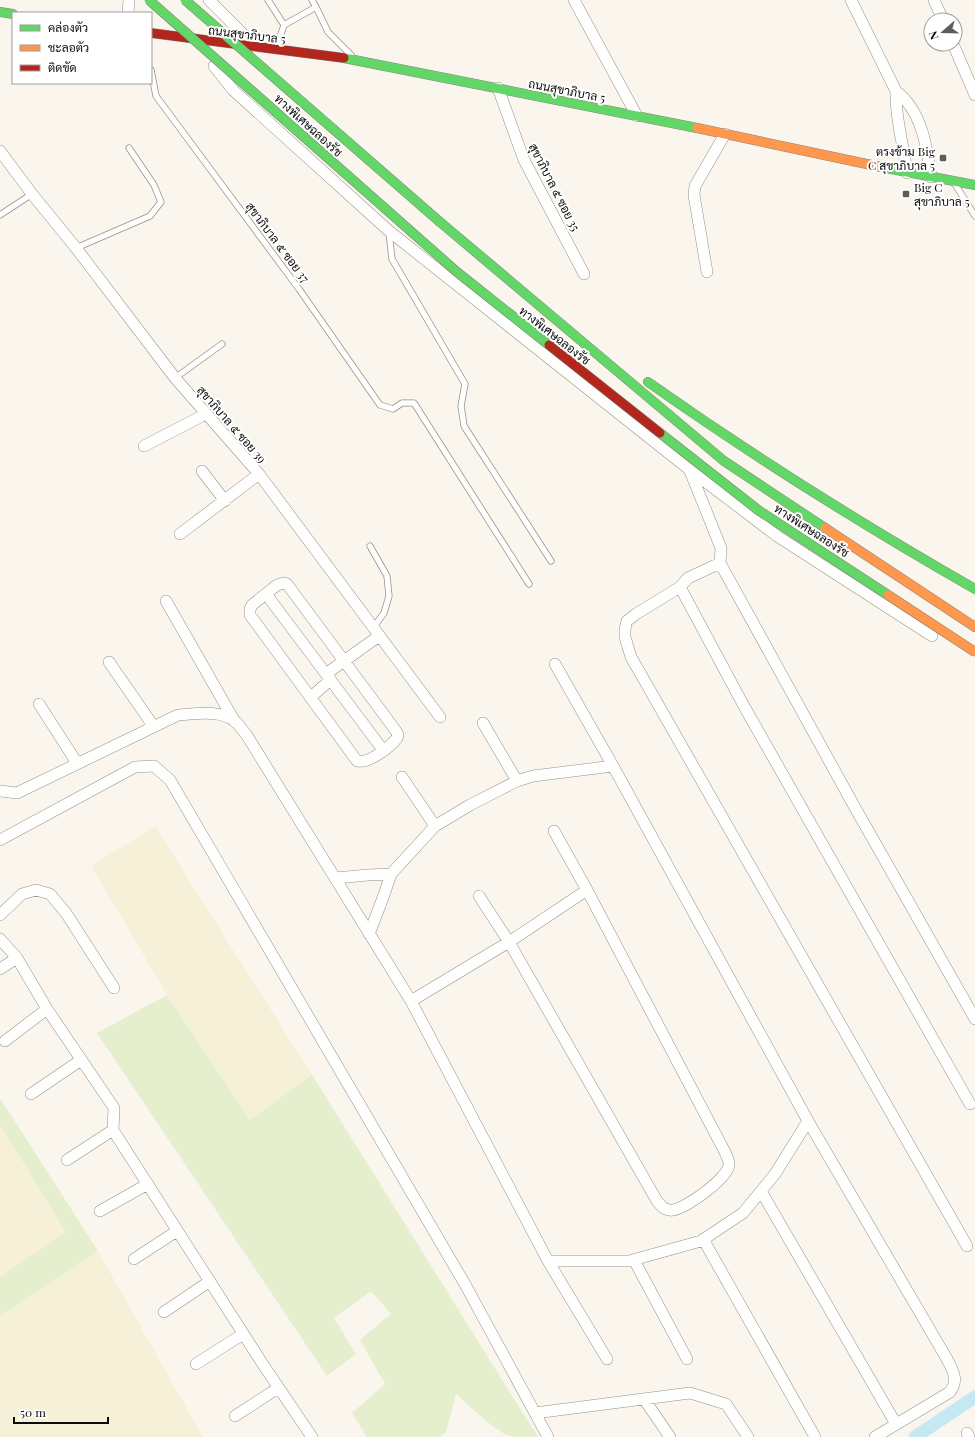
<svg xmlns="http://www.w3.org/2000/svg" width="975" height="1437" font-family="'Playfair Display',Sarabun,serif">
	<style>
		.farmland { fill: #f7f0d9 }
		.green { fill: #e5eecd }
		.lines { fill: none; stroke-linecap: round; stroke-linejoin: round }
		.canal { stroke: #c5e8f3; stroke-width: 13 }
		.lane-casing { stroke: #93918d; stroke-width: 7 }
		.street-casing { stroke: #93918d; stroke-width: 12 }
		.fast-casing { stroke: #898783; stroke-width: 10 }
		.slow-casing { stroke: #898783; stroke-width: 10 }
		.jam-casing { stroke: #898783; stroke-width: 10 }
		.lane { stroke: #fefefc; stroke-width: 5.5 }
		.street { stroke: #fefefc; stroke-width: 11 }
		.fast { stroke: #63d668; stroke-width: 9 }
		.slow { stroke: #ff974d; stroke-width: 9 }
		.jam { stroke: #b3261e; stroke-width: 9 }
		.fast-bridge-casing { stroke: #807e7a; stroke-width: 10; stroke-linecap: butt }
		.slow-bridge-casing { stroke: #807e7a; stroke-width: 10; stroke-linecap: butt }
		.jam-bridge-casing { stroke: #807e7a; stroke-width: 10; stroke-linecap: butt }
		.fast-bridge { stroke: #63d668; stroke-width: 9 }
		.slow-bridge { stroke: #ff974d; stroke-width: 9 }
		.jam-bridge { stroke: #b3261e; stroke-width: 9 }
		.poi-dot { fill: #5f5d5a; stroke: #fff; stroke-width: 1.5 }
		.labels { text-anchor: middle; dominant-baseline: central; stroke-width: 4; stroke-linejoin: round; paint-order: stroke }
		.street-label { font-size: 12px; fill: #0b0b0b; stroke: #fff }
		.poi-label { font-size: 12px; fill: #0b0b0b; stroke: #fff; text-anchor: end }
	</style>
	<rect width="100%" height="100%" fill="#faf6ed"/>
	<path class="farmland" d="M155,826L312,1075L250,1120L167,995L91,866Z
		M0,1125L66,1232L0,1277Z
		M98,1251L203,1437H0V1316Z"/>
	<path class="green" d="M167,995L250,1120L312,1075L538,1437C530,1437 521,1437 513,1437C497,1434 469,1405 456,1394L446,1432L439,1437H367L352,1413L385,1384L360,1340L391,1314L371,1291L334,1318L356,1354L327,1376L97,1033Z
		M0,1098L98,1251L0,1316V1277L66,1232L0,1125Z"/>
	<g class="lines">
		<path class="canal" d="M915,1437L975,1397"/>
		<g class="lane-casing">
			<path id="lane" d="M268,0L284,25
				M312,0L316,7
				M276,49L284,25L316,7L328,32L351,55
				M151,70L156,96L299,289L380,405L393,409L402,403H414L529,584
				M955,184L975,216
				M0,215L32,194
				M389,233L392,259L465,384L461,406L464,426L551,561
				M76,248L150,216L161,202L154,185L129,148
				M175,378L222,344
				M370,546L387,576L389,596L384,613L373,628"/>
		</g>
		<g class="street-casing">
			<path id="street" d="M209,0L255,46
				M574,0L637,116
				M851,0L896,91C922,111 927,147 931,177
				M934,0L943,20
				M128,13L129,0
				M953,44L975,95
				M214,66L233,90L389,231L690,470L777,536L932,636
				M498,88L524,160L584,274
				M896,91C895,119 904,146 907,173
				M0,151L32,194L76,248L175,378L259,474L440,717
				M707,272L694,195L695,186L725,134
				M144,446L206,414
				M202,471L225,501
				M690,471L721,548L720,563L853,804L975,1019
				M180,534L259,474
				M720,563L688,578L680,587L745,708L970,1104
				M284,583L287,584L396,731L398,735L397,738C390,747 369,764 357,761L250,615V609L252,605L277,585Z
				M680,587L636,614L627,621L625,629V637L631,657L967,1246
				M266,594L383,750
				M166,601L235,722
				M109,662L154,727
				M555,664L613,766L808,1121L947,1359C953,1371 959,1380 950,1392L875,1437
				M311,697L328,682L330,671L379,636
				M39,704L77,763
				M483,723L517,781
				M402,777L435,826
				M0,791L17,793L178,715C196,714 220,709 236,722C240,726 243,731 246,734L411,1001L548,1261L607,1359
				M0,840L135,767L154,766L170,780L466,1286L548,1437
				M336,878L368,875L391,874
				M479,896L509,942L657,1201C661,1206 665,1211 673,1210C686,1208 729,1178 729,1164C729,1160 726,1155 725,1152L587,890L554,831
				M0,915L22,894L36,890L50,894L66,913L114,988
				M369,934L384,895L391,874L435,826L470,805L517,781L533,776L613,766
				M0,939L17,958L47,1009L114,1108L113,1130L262,1363L312,1437
				M0,969L17,958
				M411,1001L509,942L587,890
				M5,1041L47,1009
				M31,1094L81,1060
				M67,1160L113,1130
				M761,1191L896,1424
				M100,1211L148,1184
				M703,1239L815,1437
				M134,1259L177,1231
				M634,1260L687,1359
				M548,1261H629L701,1241L743,1213L775,1174L808,1121
				M164,1312L210,1281
				M196,1364L243,1334
				M644,1399L670,1437
				M535,1413L690,1393L726,1404L748,1437
				M235,1416L278,1388
				M967,1433L969,1437"/>
		</g>
		<g class="fast-casing">
			<path id="fast" d="M0,12L13,14
				M344,58L697,128
				M881,167L975,185
				M440,222L724,461L825,528
				M648,382C753,456 863,525 975,589"/>
		</g>
		<g class="slow-casing">
			<path id="slow" d="M697,128L881,167
				M825,528L975,627"/>
		</g>
		<g class="jam-casing">
			<path id="jam" d="M151,33L344,58"/>
		</g>
		<use href="#lane" class="lane"/>
		<use href="#street" class="street"/>
		<use href="#fast" class="fast"/>
		<use href="#slow" class="slow"/>
		<use href="#jam" class="jam"/>
		<g class="fast-bridge-casing">
			<path id="fast-bridge" d="M149,0L457,272L549,345
				M185,0L440,222
				M660,433L758,510L888,595"/>
		</g>
		<g class="slow-bridge-casing">
			<path id="slow-bridge" d="M888,595L975,652"/>
		</g>
		<g class="jam-bridge-casing">
			<path id="jam-bridge" d="M549,345L660,433"/>
		</g>
		<use href="#fast-bridge" class="fast-bridge"/>
		<use href="#slow-bridge" class="slow-bridge"/>
		<use href="#jam-bridge" class="jam-bridge"/>
	</g>
	<g class="poi-dot">
		<rect x="939" y="154" width="8" height="8" rx="2"/>
		<rect x="902" y="190" width="8" height="8" rx="2"/>
	</g>
	<g class="labels">
		<g class="street-label">
			<text transform="translate(247 34) rotate(7)">ถนนสุขาภิบาล 5</text>
			<text transform="translate(567 90) rotate(11)">ถนนสุขาภิบาล 5</text>
			<text transform="translate(309 125) rotate(42)">ทางพิเศษฉลองรัช</text>
			<text transform="translate(555 187) rotate(63)">สุขาภิบาล ๕ ซอย 35</text>
			<text transform="translate(278 242) rotate(53)">สุขาภิบาล ๕ ซอย 37</text>
			<text transform="translate(555 335) rotate(38)">ทางพิเศษฉลองรัช</text>
			<text transform="translate(232 424) rotate(49)">สุขาภิบาล ๕ ซอย 39</text>
			<text transform="translate(812 530) rotate(33)">ทางพิเศษฉลองรัช</text>
		</g>
		<g class="poi-label">
			<text x="935" y="151">ตรงข้าม Big<tspan x="935" dy="14">C สุขาภิบาล 5</tspan></text>
			<text x="914" y="187" text-anchor="start">Big C<tspan x="914" dy="14">สุขาภิบาล 5</tspan></text>
		</g>
	</g>
	<rect x="12" y="12" width="140" height="72" fill="#ffffff" stroke="#9d9d9d"/>
	<rect x="20" y="25" width="20" height="6" fill="#63d668" stroke="#9d9d9d"/>
	<text x="48" y="32" font-size="12" fill="#0b0b0b">คล่องตัว</text>
	<rect x="20" y="45" width="20" height="6" fill="#ff974d" stroke="#9d9d9d"/>
	<text x="48" y="52" font-size="12" fill="#0b0b0b">ชะลอตัว</text>
	<rect x="20" y="65" width="20" height="6" fill="#b3261e" stroke="#9d9d9d"/>
	<text x="48" y="72" font-size="12" fill="#0b0b0b">ติดขัด</text>
	<g transform="translate(943 32) rotate(250)"><circle r="19" fill="#ffffff" stroke="#9d9d9d"/>
	<path d="M0-3L7 15L0 10L-7 15Z" fill="#5f5d5a"/>
	<text y="-6" font-size="11" font-weight="bold" text-anchor="middle" fill="#0b0b0b">N</text>
	</g>
	<path d="M14 1417v6h94v-6" fill="none" stroke="#0b0b0b" stroke-width="2"/>
	<text x="20" y="1417" font-size="12" fill="#0b0b0b" stroke="#ffffff" stroke-width="3" paint-order="stroke">50 m</text>
</svg>
